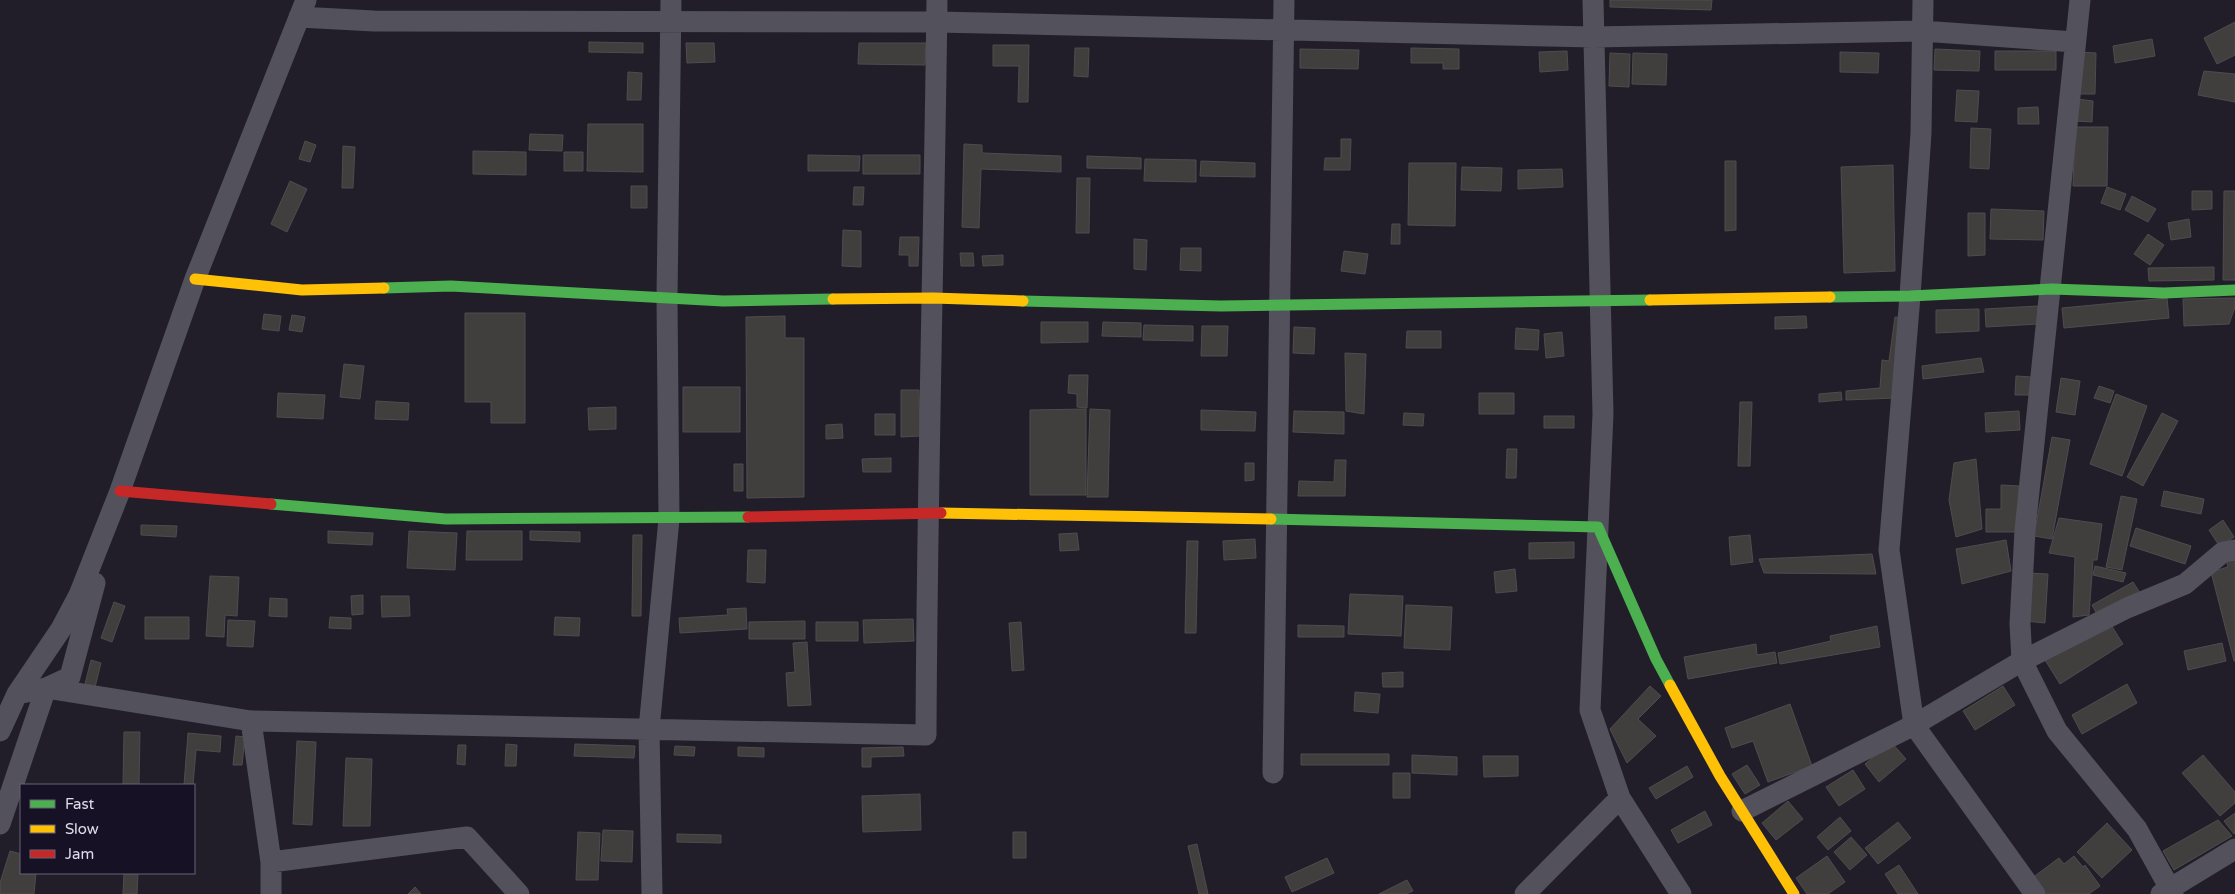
<svg xmlns="http://www.w3.org/2000/svg" width="2235" height="894" font-family="'Varela Round',sans-serif">
	<style>
		.building { fill: #413e3e; stroke: #4f4c4d }
		.lines { fill: none; stroke-linecap: round; stroke-linejoin: round }
		.street { stroke: #53515c; stroke-width: 21 }
		.fast { stroke: #4caf50; stroke-width: 11 }
		.slow { stroke: #ffc107; stroke-width: 11 }
		.jam { stroke: #c62828; stroke-width: 11 }
	</style>
	<rect width="100%" height="100%" fill="#211e2a"/>
	<path class="building" d="M1610,0H1712L1711,10L1610,7Z
		M2235,22V55L2217,64L2204,38Z
		M2152,39L2155,56L2115,63L2113,46Z
		M589,42L643,43V53L589,52Z
		M686,43H714L715,62L687,63Z
		M859,43H926L925,65L858,64Z
		M993,45H1029L1028,102H1018L1019,66H993Z
		M1075,48H1089L1088,77L1074,76Z
		M1411,48L1459,49V69H1443V63H1411Z
		M1300,49L1359,50L1358,69L1300,68Z
		M1935,49L1980,51L1979,71L1934,70Z
		M1567,51L1568,70L1540,72L1539,52Z
		M1995,51H2056V70H1995Z
		M1840,52L1879,53L1878,73L1840,72Z
		M2078,52L2096,53L2095,94H2077Z
		M1610,53L1630,54L1629,87L1609,86Z
		M1633,53L1667,54L1666,85L1632,84Z
		M2204,71L2235,74V102L2198,95Z
		M628,72L642,73L641,100H627Z
		M1957,90L1979,91L1977,122L1955,121Z
		M2077,99L2093,101L2092,122L2075,121Z
		M2038,107L2039,124H2018V108Z
		M588,124H643V172L587,171Z
		M2075,127H2108L2107,186H2073Z
		M1971,128L1991,129L1989,169L1970,168Z
		M530,134L563,135L562,151L529,150Z
		M1341,139H1351L1350,170H1324L1325,158H1341Z
		M305,141L316,145L310,162L299,159Z
		M964,144L982,145V153L1061,156V172L981,169L979,228L962,227Z
		M343,146L355,147L353,188H342Z
		M473,151L526,152V175L473,174Z
		M564,152H583V171H564Z
		M808,155L860,156L859,171H808Z
		M863,155H920V174H863Z
		M1087,156L1141,158V169L1087,168Z
		M1145,159L1196,160V182L1144,181Z
		M1201,161L1255,163V177L1200,176Z
		M1725,161H1736V230L1725,231Z
		M1409,163H1456L1455,226L1408,225Z
		M1893,165L1895,271L1844,273L1841,167Z
		M1462,167L1502,168L1501,191L1461,190Z
		M1562,169L1563,187L1518,189V170Z
		M1077,178H1090L1089,233H1076Z
		M290,181L307,189L287,232L271,224Z
		M631,186H647V208H631Z
		M854,187H864L863,205H853Z
		M2107,187L2126,194L2120,210L2101,203Z
		M2192,191H2212V209L2192,210Z
		M2224,191H2235V280H2223Z
		M2132,196L2156,209L2148,222L2125,210Z
		M1991,209L2044,211L2043,240L1990,239Z
		M1968,213H1985V255L1968,256Z
		M2189,219L2191,237L2171,240L2168,223Z
		M1392,224H1400V244H1391Z
		M843,230L861,231V267L842,266Z
		M2148,234L2164,245L2150,265L2134,254Z
		M900,237H919L918,266H909V255H899Z
		M1134,239L1147,240L1146,270L1134,269Z
		M1181,248H1201V271L1180,270Z
		M1344,251L1368,254L1365,274L1341,271Z
		M960,253H973L974,266H961Z
		M1003,255V265L983,266L982,256Z
		M2214,267V280L2149,281L2148,268Z
		M2167,298L2169,318L2064,328L2062,308Z
		M2235,298V307L2229,324L2184,326L2183,299Z
		M2038,306V324L1986,327L1985,309Z
		M1979,309V331L1936,333V310Z
		M465,313H525V423H491V402H465Z
		M264,314L281,316L279,331L262,329Z
		M292,315L305,317L302,332L289,330Z
		M785,316V338H804V497L747,498L746,317Z
		M1806,316L1807,328L1775,329V317Z
		M1895,317L1906,318L1895,398L1846,400V391L1880,388L1882,360L1889,361Z
		M1041,322H1088V342L1041,343Z
		M1103,322L1141,323V337L1102,336Z
		M1144,325L1193,326V341L1143,340Z
		M1202,326H1228L1227,356H1201Z
		M1294,327L1315,328L1314,354L1293,353Z
		M1516,328L1539,330L1538,350L1515,349Z
		M1407,331H1441V348H1406Z
		M1562,332L1564,356L1546,358L1544,334Z
		M1345,353L1366,354L1364,414L1346,411Z
		M1981,358L1984,372L1923,379L1922,366Z
		M344,364L364,366L360,399L340,397Z
		M1069,375H1088L1087,408L1077,407V394L1068,393Z
		M2016,376L2032,377L2031,395H2015Z
		M2061,378L2080,381L2075,415L2056,412Z
		M2099,386L2114,391L2110,403L2094,398Z
		M683,387H740V432H683Z
		M901,390H919L920,436L901,437Z
		M1841,392L1842,400L1819,402V394Z
		M278,393L325,395L323,419L277,417Z
		M1479,393H1514V414H1479Z
		M2116,394L2147,406L2122,476L2090,464Z
		M376,401L409,403L408,420L375,419Z
		M1740,402H1752L1750,466H1738Z
		M616,407V429L589,430L588,408Z
		M1086,409V495H1030V410Z
		M1090,409L1110,410L1108,497H1087Z
		M1201,410L1256,412L1255,431L1201,430Z
		M1294,411L1344,412V434L1293,432Z
		M2019,411L2020,430L1986,432L1985,413Z
		M1404,413L1424,414L1423,426L1403,425Z
		M2162,413L2178,421L2143,486L2127,477Z
		M875,414H895V435H875Z
		M1544,416H1574V428H1544Z
		M842,424L843,438L826,439V425Z
		M2052,437L2070,440L2052,539L2034,536Z
		M1507,449H1517L1516,478H1506Z
		M891,458V472H863L862,459Z
		M1976,459L1982,529L1956,537L1949,500L1954,463Z
		M1335,460H1346L1345,496H1298L1299,481L1334,482Z
		M1245,463H1254V480L1245,481Z
		M734,464H743V491H734Z
		M2001,485L2019,486V532H1986V509H2001Z
		M2164,491L2204,499L2201,514L2161,506Z
		M2121,496L2137,499L2122,570L2106,567Z
		M2059,518L2102,524L2097,560H2093L2089,615L2073,617L2075,557L2049,553Z
		M2223,520L2234,537L2220,547L2209,530Z
		M141,525L177,526L176,537L141,535Z
		M2136,528L2191,546L2185,564L2130,546Z
		M328,531L373,533L372,545L328,543Z
		M409,531L457,533L455,570L407,568Z
		M467,531H522V560H466Z
		M530,531L580,532V542L530,540Z
		M1077,533L1079,550L1060,551L1059,534Z
		M633,535H642L641,616H632Z
		M1750,535L1753,562L1731,565L1729,537Z
		M1255,539L1256,558L1224,560L1223,541Z
		M2006,540L2011,571L1962,584L1956,549Z
		M1187,541H1198L1196,633H1185Z
		M1574,542V558L1529,559V543Z
		M748,550H766L765,583L747,582Z
		M2235,553V661H2234L2211,572L2228,567L2225,555Z
		M1872,554L1876,574L1764,573L1759,559Z
		M2095,566L2126,573L2123,582L2093,575Z
		M1515,569L1517,591L1496,593L1494,572Z
		M2028,573L2048,574L2045,623L2025,621Z
		M210,576L239,577L237,616L225,615L224,637L206,636Z
		M2133,582L2140,593L2098,616L2092,605Z
		M1350,594L1403,596L1401,636L1348,634Z
		M363,595V614L352,615L351,596Z
		M381,596H409L410,616L382,617Z
		M270,598L287,599V617L269,616Z
		M114,602L125,606L112,642L101,638Z
		M1406,605L1452,607L1450,650L1404,648Z
		M746,608L747,629L680,633L679,618L728,615L727,609Z
		M145,617H189V639H145Z
		M330,617L351,618V629L329,628Z
		M555,617L580,618L579,636L554,635Z
		M913,619L914,641L864,643L863,620Z
		M228,620L255,621L253,647L227,646Z
		M2108,620L2123,644L2060,684L2045,660Z
		M805,621V639H749V622Z
		M816,622H858V641H816Z
		M1021,622L1024,670L1012,671L1009,623Z
		M1298,625L1344,626V637H1298Z
		M1877,626L1880,647L1780,664L1778,653L1831,641L1830,636Z
		M807,642L811,705L788,706L786,673L795,672L793,643Z
		M2222,643L2226,661L2188,670L2184,651Z
		M1756,644L1757,655L1775,652L1777,663L1688,679L1684,657Z
		M91,660L101,663L95,687L85,684Z
		M1403,672V687H1383L1382,673Z
		M2127,684L2137,703L2082,734L2072,715Z
		M1650,686L1661,696L1638,719L1656,736L1627,763L1610,729Z
		M2003,686L2015,705L1975,730L1963,711Z
		M1355,692L1380,694L1378,713L1354,711Z
		M1790,704L1812,766L1768,782L1753,741L1732,748L1725,728Z
		M124,732H140L139,785H123Z
		M188,733L221,736L220,752L196,750L193,785H184Z
		M236,736L245,737L242,765H233Z
		M297,741L316,742L312,825L293,824Z
		M1891,742L1906,759L1879,782L1865,764Z
		M506,744L517,745L516,766H505Z
		M575,744L635,746L634,758L574,756Z
		M458,745H466L465,765L457,764Z
		M675,746L695,747L694,756L674,755Z
		M738,747L764,748V757L738,756Z
		M903,747L904,756L871,757V767H862V748Z
		M1301,754H1389V765H1301Z
		M1412,755L1457,757V775L1412,773Z
		M2203,755L2235,792V803L2220,816L2182,773Z
		M1483,756H1518V776L1484,777Z
		M346,758L372,759L370,826H343Z
		M1747,765L1760,785L1745,794L1732,774Z
		M1687,766L1693,777L1656,799L1649,788Z
		M1853,770L1865,789L1839,806L1826,787Z
		M1393,773H1410V798H1393Z
		M920,794L921,830L863,832L862,796Z
		M1788,801L1803,819L1776,840L1762,823Z
		M1705,811L1712,825L1678,843L1671,830Z
		M2235,813V833L2234,834L2224,821Z
		M1840,817L1851,831L1828,850L1817,837Z
		M2218,820L2232,836L2174,870L2163,851Z
		M1898,822L1911,838L1878,864L1865,848Z
		M2107,823L2132,850L2102,878L2077,852Z
		M603,830L633,831L632,862L601,861Z
		M578,832L600,833L598,880H576Z
		M1013,832H1026V858H1013Z
		M677,834L721,835V843L677,842Z
		M1851,837L1867,855L1850,870L1834,852Z
		M1197,844L1208,894H1199L1188,846Z
		M10,851L21,854V873H36L34,894H0V883Z
		M1827,856L1845,882L1828,894H1807L1796,878Z
		M2074,856L2083,867L2085,865L2100,886L2089,894H2045L2032,878L2059,858L2064,864Z
		M1327,858L1334,873L1292,892L1285,877Z
		M1899,865L1918,894H1898L1885,874Z
		M124,873H138L137,894H123Z
		M1407,880L1413,891L1406,894H1379Z
		M415,887L421,894H408Z"/>
	<g class="lines">
		<path class="street" d="M1593,0L1603,414L1590,710L1620,798L1681,894
			M1923,0L1921,133L1910,296L1889,550L1914,725L2035,894
			M2080,0L2025,530L2020,624L2022,661L2057,731L2137,829L2173,894
			M299,17L374,21L937,22L1594,37L1922,31L2075,42
			M17,694L46,688L251,721L926,735C927,490 934,245 937,0
			M251,721L271,862V894
			M0,731L17,694L61,629L79,595L120,491L195,279L306,0
			M1273,773L1284,0
			M1742,811L1914,725L2022,661L2127,608L2185,584L2223,552L2235,550
			M0,824L46,688L70,677L95,583
			M271,862L467,837L519,894
			M652,894L649,729L669,519L667,298L671,0
			M1525,894L1620,798
			M2161,894L2235,849"/>
		<path class="fast" d="M384,288L451,286L723,301L833,299
			M1830,297L1910,296L2052,289L2164,293L2235,290
			M1023,301L1221,306L1650,300
			M271,504L446,519L748,517
			M1271,519L1598,527L1656,659L1670,685"/>
		<path class="slow" d="M195,279L302,290L384,288
			M833,299L933,298L1023,301
			M1650,300L1830,297
			M941,513L1271,519
			M1670,685L1720,776L1794,894"/>
		<path class="jam" d="M120,491L271,504
			M748,517L941,513"/>
	</g>
	<rect x="20" y="784" width="175" height="90" fill="#161124" stroke="#676374"/>
	<rect x="30" y="800" width="25" height="8" fill="#4caf50" stroke="#676374"/>
	<text x="65" y="809" font-size="15" fill="#e0ddeb">Fast</text>
	<rect x="30" y="825" width="25" height="8" fill="#ffc107" stroke="#676374"/>
	<text x="65" y="834" font-size="15" fill="#e0ddeb">Slow</text>
	<rect x="30" y="850" width="25" height="8" fill="#c62828" stroke="#676374"/>
	<text x="65" y="859" font-size="15" fill="#e0ddeb">Jam</text>
</svg>
